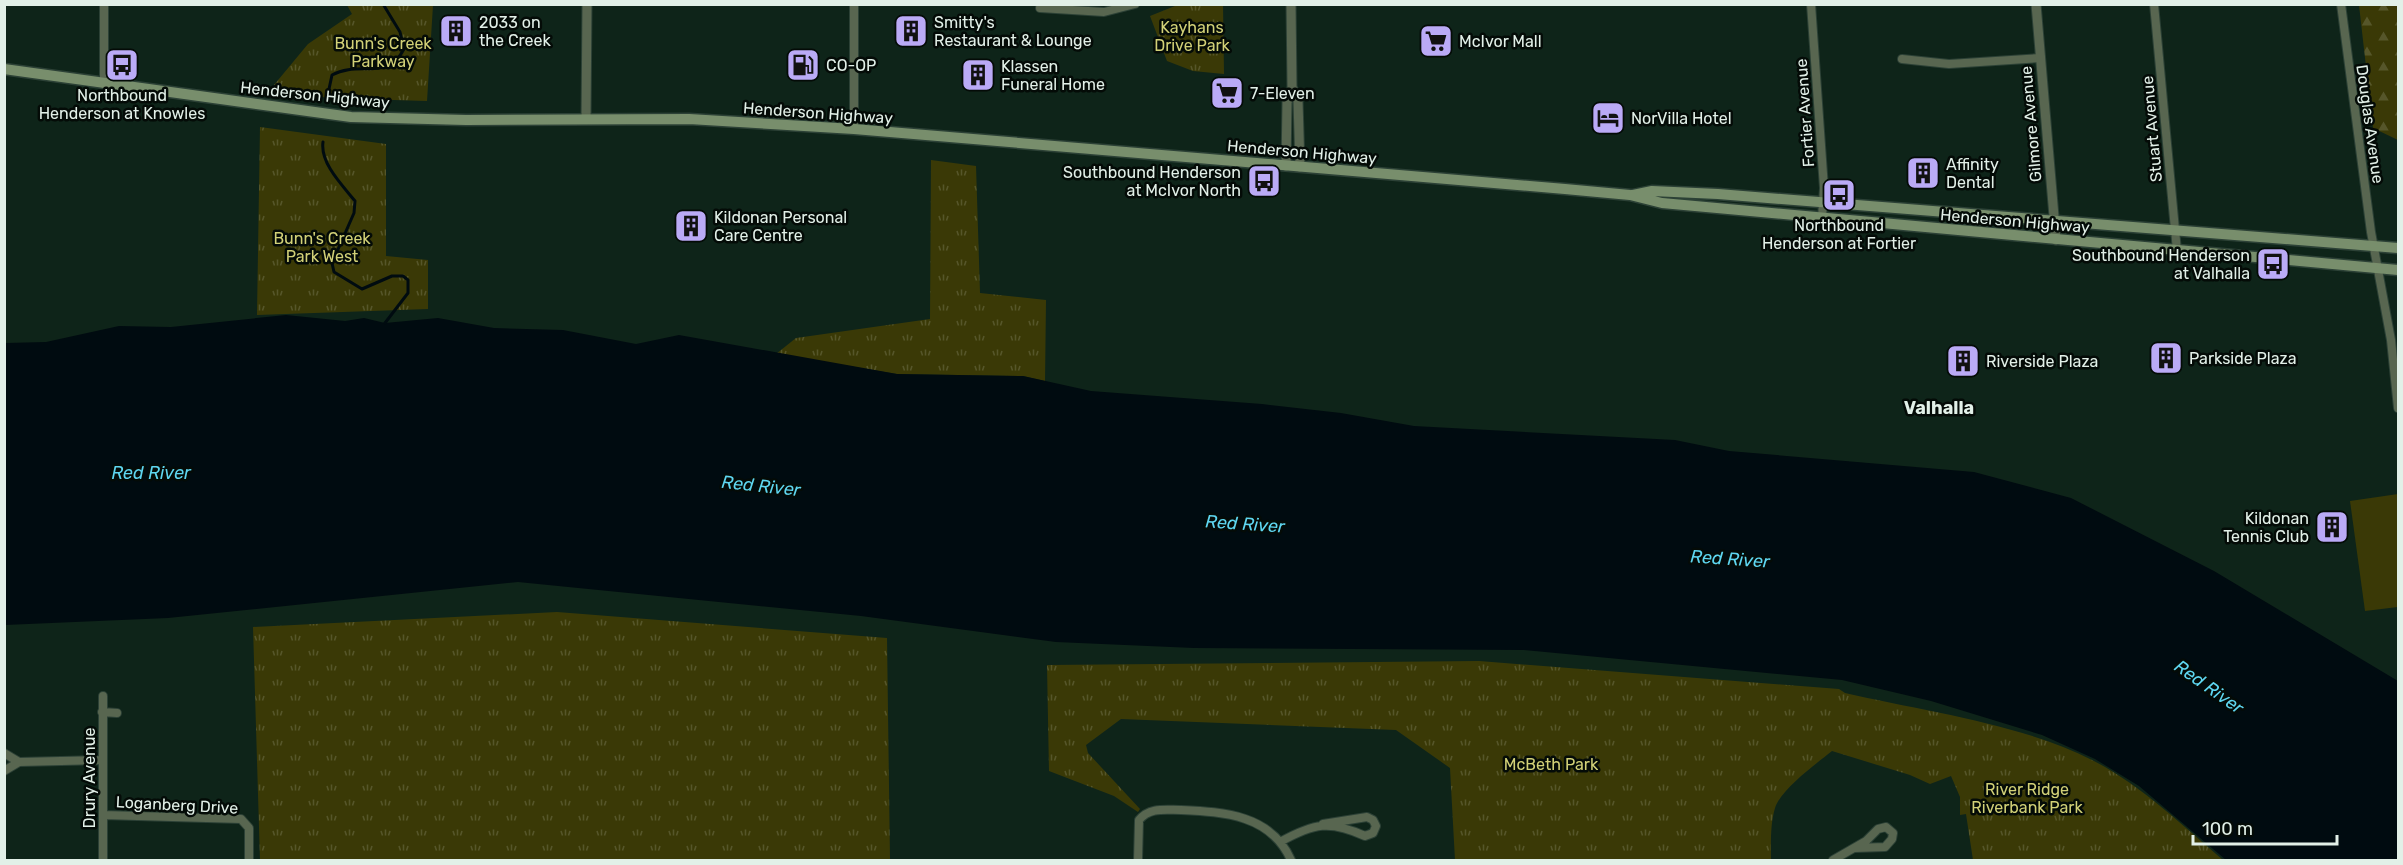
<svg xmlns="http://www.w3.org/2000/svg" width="2403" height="865" font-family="Rubik,sans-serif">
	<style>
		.grass { fill: url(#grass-tufts) }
		.forest { fill: url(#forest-firs) }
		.pitch { fill: #3a3906 }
		.water { fill: #000b10 }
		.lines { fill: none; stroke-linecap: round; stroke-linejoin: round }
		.stream { stroke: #000b10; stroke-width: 3 }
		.minor-casing { stroke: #2c4136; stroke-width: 10 }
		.tertiary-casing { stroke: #2c4136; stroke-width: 11 }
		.secondary-casing { stroke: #2c4136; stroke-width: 13 }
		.minor { stroke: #586650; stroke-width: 8 }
		.tertiary { stroke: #586650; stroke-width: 9 }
		.secondary { stroke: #788e6c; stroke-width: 10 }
		.labels { text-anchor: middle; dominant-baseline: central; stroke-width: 5; stroke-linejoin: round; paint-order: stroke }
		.poi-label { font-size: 16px; fill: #e2f0e8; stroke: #040b07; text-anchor: start }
		.park-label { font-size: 16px; fill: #d2d177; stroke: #040b07 }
		.street-label { font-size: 16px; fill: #e2f0e8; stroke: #040b07 }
		.neighbourhood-label { font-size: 18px; font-weight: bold; fill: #e2f0e8; stroke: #040b07 }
		.water-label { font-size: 18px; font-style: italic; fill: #5ed6f0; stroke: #040b07 }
	</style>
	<defs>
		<pattern id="grass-tufts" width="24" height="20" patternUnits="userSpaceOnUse" patternTransform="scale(1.5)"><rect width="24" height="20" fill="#3a3906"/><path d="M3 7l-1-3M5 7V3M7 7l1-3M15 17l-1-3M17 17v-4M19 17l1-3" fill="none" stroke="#56562a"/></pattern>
		<pattern id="forest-firs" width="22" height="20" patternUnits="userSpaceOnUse" patternTransform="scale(1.5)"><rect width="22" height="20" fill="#3a3906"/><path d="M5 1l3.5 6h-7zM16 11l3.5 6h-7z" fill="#56562a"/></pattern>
	</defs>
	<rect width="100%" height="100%" fill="#0e2419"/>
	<path class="grass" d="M1180,4L1223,5L1224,74L1193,71L1167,61L1150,16Z
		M347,5H433L427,101L327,98L274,85L308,44L352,14Z
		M260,127L386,144V256L428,260V309L257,315Z
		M931,160L976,166L980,293L1046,300L1045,381L1023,376L897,374L776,354L796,338L930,319Z
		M557,612L887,638L890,860H260L253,627Z
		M1479,661L1839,689L1845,693C1923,711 2022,724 2092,760C2141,785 2182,825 2223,860H1973L1966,814L1960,815V797L1951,776L1930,784L1910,775L1832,751C1816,764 1781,789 1775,808C1770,825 1771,843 1771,860H1455L1450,768L1396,730L1121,719L1086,745L1088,753L1140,809L1138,812L1114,796L1049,771L1047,665Z"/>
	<path class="forest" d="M2359,5H2398V140L2373,128Z"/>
	<path class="pitch" d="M2398,494V607L2365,611L2350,501Z"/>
	<path class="water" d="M286,315L345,321L364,318L385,323L438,318L494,328L563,330L636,344L679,335L897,374L1023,376L1091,391L1262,404L1341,413L1414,426L1675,440L1729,451L1974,472L2071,498L2214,571L2398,681V860H2226L2139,786L2095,759L2042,735L1931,701L1842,680L1524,650L1194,648L1056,642L861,616L518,582L168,618L5,625V343L46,342L119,326L171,327Z"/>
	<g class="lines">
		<path class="stream" d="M329,89L332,75C359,60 387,82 404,49L400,32L383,4
			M323,142C320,163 342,185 355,201L354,213L332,263L334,272L362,289L392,276H403L408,280V293L385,323"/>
		<g class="minor-casing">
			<path id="minor" d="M854,4V129
				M1811,4L1824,188L1822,218
				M2154,4L2177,251
				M2341,4L2371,232L2391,340L2398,408
				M1040,8L1104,12L1135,4
				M1902,59L1949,64L2041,58
				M104,84V4
				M102,712L117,713
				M4,753L19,762
				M4,771L19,762L103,760
				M103,815L241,819L249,828V860
				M1280,842C1314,823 1330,820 1365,836L1373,833L1376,826L1373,820L1367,817L1323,824
				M103,860V696
				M1138,860L1139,820C1150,807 1165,810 1181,810C1225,812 1271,815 1291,860
				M1833,860L1866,841L1878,829L1886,827L1893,833L1892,839L1885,847L1855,848"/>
		</g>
		<g class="tertiary-casing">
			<path id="tertiary" d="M1291,4L1292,87L1298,101L1300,167
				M2036,4L2056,240
				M586,119L587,4
				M1286,166L1287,102L1292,91"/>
		</g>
		<g class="secondary-casing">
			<path id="secondary" d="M4,69L351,117L466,120L689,119L854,129L1565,189L1630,195L1662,203L2398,270
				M1633,195L1652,191L1718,194L2398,248"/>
		</g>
		<use href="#minor" class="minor"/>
		<use href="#tertiary" class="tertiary"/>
		<use href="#secondary" class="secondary"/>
	</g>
	<defs>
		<g id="building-square" transform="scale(1.725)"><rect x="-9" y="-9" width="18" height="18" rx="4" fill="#baaaf6" stroke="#040b07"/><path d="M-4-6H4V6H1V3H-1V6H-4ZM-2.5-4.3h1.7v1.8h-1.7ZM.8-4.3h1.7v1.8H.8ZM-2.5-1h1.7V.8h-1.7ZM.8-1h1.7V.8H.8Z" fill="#111"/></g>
		<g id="supermarket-square" transform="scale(1.725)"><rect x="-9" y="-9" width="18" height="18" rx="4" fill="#baaaf6" stroke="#040b07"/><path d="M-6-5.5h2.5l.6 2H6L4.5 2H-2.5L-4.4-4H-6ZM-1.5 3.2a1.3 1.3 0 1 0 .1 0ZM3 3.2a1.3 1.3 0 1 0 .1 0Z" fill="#111"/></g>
		<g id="bus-square" transform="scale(1.725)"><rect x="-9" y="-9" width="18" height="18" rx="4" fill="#baaaf6" stroke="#040b07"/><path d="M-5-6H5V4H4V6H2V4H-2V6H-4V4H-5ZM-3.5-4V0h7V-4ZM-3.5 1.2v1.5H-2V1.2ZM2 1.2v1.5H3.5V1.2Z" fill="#111"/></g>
		<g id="fuel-square" transform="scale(1.725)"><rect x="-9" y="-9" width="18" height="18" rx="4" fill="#baaaf6" stroke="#040b07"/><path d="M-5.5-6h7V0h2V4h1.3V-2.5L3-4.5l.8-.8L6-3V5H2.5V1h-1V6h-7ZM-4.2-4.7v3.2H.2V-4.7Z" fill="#111"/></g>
		<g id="hotel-square" transform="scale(1.725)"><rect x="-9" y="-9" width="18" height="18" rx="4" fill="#baaaf6" stroke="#040b07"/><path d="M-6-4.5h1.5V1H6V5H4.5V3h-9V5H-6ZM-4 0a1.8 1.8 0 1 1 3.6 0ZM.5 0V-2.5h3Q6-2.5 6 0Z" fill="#111"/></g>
	</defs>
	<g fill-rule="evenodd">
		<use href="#building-square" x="456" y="31"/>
		<use href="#building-square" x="911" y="31"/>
		<use href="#supermarket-square" x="1436" y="41"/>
		<use href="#bus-square" x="122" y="65"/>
		<use href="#fuel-square" x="803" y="65"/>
		<use href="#building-square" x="978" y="75"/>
		<use href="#supermarket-square" x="1227" y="93"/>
		<use href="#hotel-square" x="1608" y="118"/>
		<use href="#building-square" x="1923" y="173"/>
		<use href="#bus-square" x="1264" y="181"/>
		<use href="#bus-square" x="1839" y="195"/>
		<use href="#building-square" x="691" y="226"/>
		<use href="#bus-square" x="2273" y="264"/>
		<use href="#building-square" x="2166" y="358"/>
		<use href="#building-square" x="1963" y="361"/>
		<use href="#building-square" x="2332" y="527"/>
	</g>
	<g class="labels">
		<g class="poi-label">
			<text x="479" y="22">2033 on<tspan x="479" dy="18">the Creek</tspan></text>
			<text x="934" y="22">Smitty's<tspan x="934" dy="18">Restaurant &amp; Lounge</tspan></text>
			<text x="1459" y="41">McIvor Mall</text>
			<text x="826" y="65">CO-OP</text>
			<text x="1001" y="66">Klassen<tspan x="1001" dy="18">Funeral Home</tspan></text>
			<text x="1250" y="93">7-Eleven</text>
			<text x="122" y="95" text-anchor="middle">Northbound<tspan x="122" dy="18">Henderson at Knowles</tspan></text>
			<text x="1631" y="118">NorVilla Hotel</text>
			<text x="1946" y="164">Affinity<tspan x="1946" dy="18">Dental</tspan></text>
			<text x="1241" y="172" text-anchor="end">Southbound Henderson<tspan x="1241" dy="18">at McIvor North</tspan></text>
			<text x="714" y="217">Kildonan Personal<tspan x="714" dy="18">Care Centre</tspan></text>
			<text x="1839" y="225" text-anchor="middle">Northbound<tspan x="1839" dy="18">Henderson at Fortier</tspan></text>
			<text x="2250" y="255" text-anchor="end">Southbound Henderson<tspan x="2250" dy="18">at Valhalla</tspan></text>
			<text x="2189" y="358">Parkside Plaza</text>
			<text x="1986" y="361">Riverside Plaza</text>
			<text x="2309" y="518" text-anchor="end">Kildonan<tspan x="2309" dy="18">Tennis Club</tspan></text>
		</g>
		<g class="park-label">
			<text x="1192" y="27">Kayhans<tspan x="1192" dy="18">Drive Park</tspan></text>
			<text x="383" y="43">Bunn's Creek<tspan x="383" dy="18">Parkway</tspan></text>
			<text x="322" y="238">Bunn's Creek<tspan x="322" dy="18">Park West</tspan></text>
			<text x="1551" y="764">McBeth Park</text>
			<text x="2027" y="789">River Ridge<tspan x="2027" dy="18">Riverbank Park</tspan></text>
		</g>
		<g class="street-label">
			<text transform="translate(315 95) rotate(6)">Henderson Highway</text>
			<text transform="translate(818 113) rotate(4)">Henderson Highway</text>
			<text transform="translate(1805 113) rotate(-94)">Fortier Avenue</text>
			<text transform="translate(2031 124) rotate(-95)">Gilmore Avenue</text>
			<text transform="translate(2370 124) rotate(82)">Douglas Avenue</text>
			<text transform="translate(2152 129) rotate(-95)">Stuart Avenue</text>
			<text transform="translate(1302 152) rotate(5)">Henderson Highway</text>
			<text transform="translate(2015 221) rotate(5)">Henderson Highway</text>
			<text transform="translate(89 778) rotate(-90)">Drury Avenue</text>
			<text transform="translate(177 805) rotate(3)">Loganberg Drive</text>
		</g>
		<g class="neighbourhood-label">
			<text x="1939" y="408">Valhalla</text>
		</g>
		<g class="water-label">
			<text x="151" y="473">Red River</text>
			<text transform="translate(761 486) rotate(6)">Red River</text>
			<text transform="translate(1245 524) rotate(4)">Red River</text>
			<text transform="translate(1730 559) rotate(4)">Red River</text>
			<text transform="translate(2209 687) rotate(35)">Red River</text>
		</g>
	</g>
	<rect width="2403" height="865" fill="none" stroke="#e2f0e8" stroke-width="12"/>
	<path d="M2193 835v9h144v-9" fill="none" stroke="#e2f0e8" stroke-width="3"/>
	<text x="2202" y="835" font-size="18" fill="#e2f0e8" stroke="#040b07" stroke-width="4.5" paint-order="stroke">100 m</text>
</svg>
